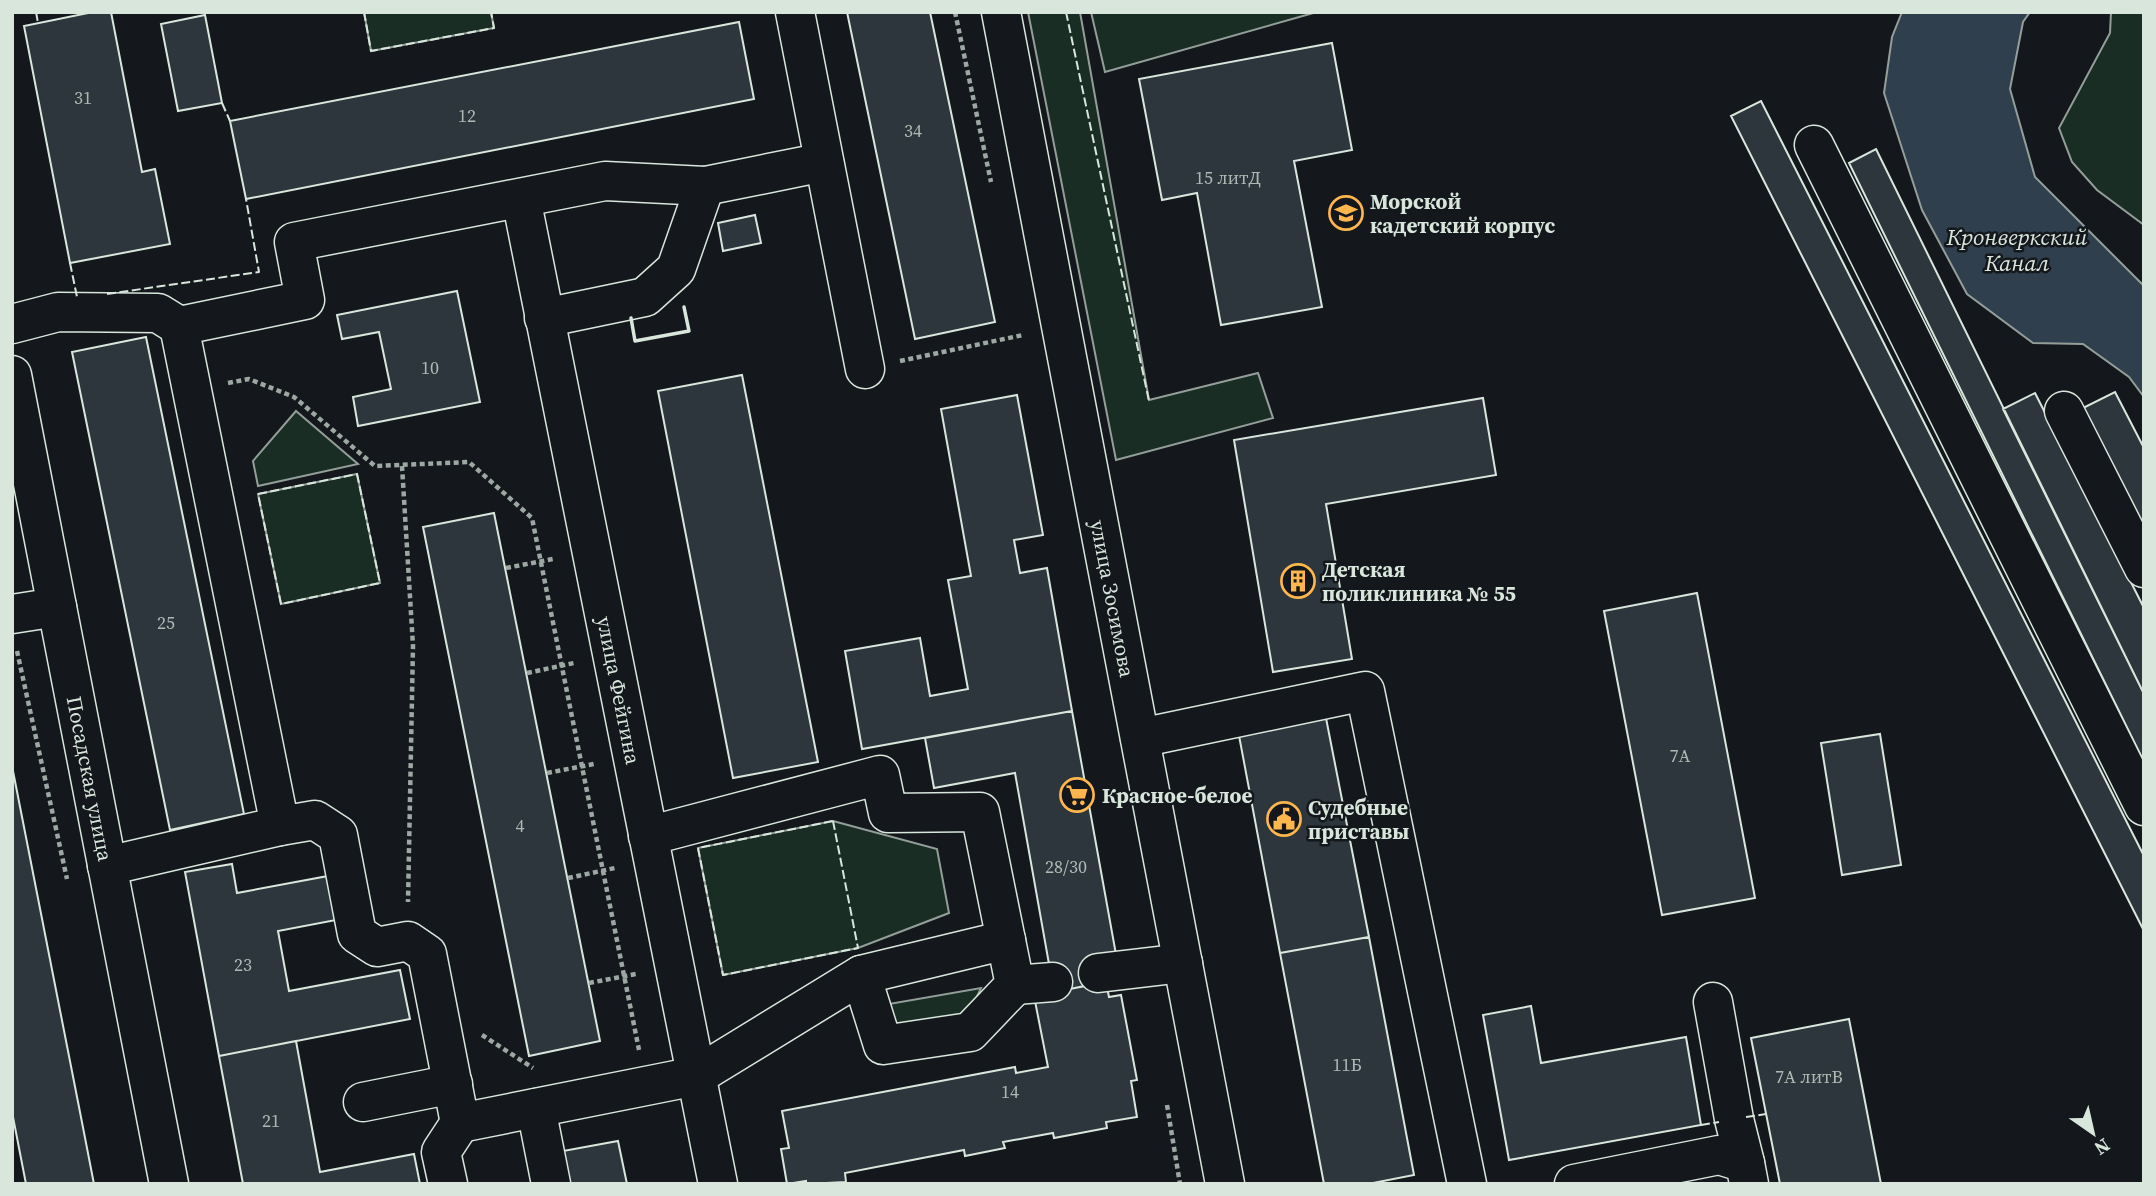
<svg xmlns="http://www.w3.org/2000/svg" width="2156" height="1196" font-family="'Source Serif 4',serif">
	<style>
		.green { fill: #1a2d24; stroke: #939e99; stroke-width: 2 }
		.water { fill: #2f3f4d; stroke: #939e99; stroke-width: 2 }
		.building { fill: #2c363c; stroke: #d8e6dc; stroke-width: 2 }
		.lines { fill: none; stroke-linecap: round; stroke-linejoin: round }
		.minor-casing { stroke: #d8e6dc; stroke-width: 41 }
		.major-casing { stroke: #d8e6dc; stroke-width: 41 }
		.path { stroke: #9da8a2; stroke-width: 4.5; stroke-dasharray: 5 3.5; stroke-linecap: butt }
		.minor { stroke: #14181c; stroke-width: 38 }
		.major { stroke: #14181c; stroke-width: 38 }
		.fence { stroke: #d8e6dc; stroke-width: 2; stroke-dasharray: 9 3.5; stroke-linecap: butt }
		.wall { stroke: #d8e6dc; stroke-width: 3.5 }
		.labels { text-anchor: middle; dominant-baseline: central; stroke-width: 5; stroke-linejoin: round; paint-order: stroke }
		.number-label { font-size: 18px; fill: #adbab4 }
		.poi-label { font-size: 21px; font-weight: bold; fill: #d8e6dc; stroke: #14181c; text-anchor: start }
		.street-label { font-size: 21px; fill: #d8e6dc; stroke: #14181c }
		.water-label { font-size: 23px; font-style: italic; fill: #d8e6dc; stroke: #14181c }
	</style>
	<rect width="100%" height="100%" fill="#14181c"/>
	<path class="green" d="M364,12H491L494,28L371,51Z
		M1028,12H1080L1149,400L1258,373L1273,418L1116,460Z
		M1091,12H1317L1105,72Z
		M2111,12H2144V225L2097,190L2072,162L2059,128L2110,33Z
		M296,411L358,464L258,486L253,461Z
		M357,474L380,583L281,604L258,494Z
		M833,821L937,849L949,913L858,948L723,975L698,848Z
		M981,988L968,1016L896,1026L889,1004Z"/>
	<path class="water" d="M1902,12H2030L2023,22L2010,89L2035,177L2144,286V397L2129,377L2083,344L2033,343L1967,294L1922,210L1884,93L1892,37Z"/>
	<path class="building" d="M93,12H111L142,172L155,169L170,244L70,263L24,26Z
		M847,12H930L995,322L915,339Z
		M205,15L222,103L178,111L161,24Z
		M739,22L754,99L246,199L230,121Z
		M1332,43L1352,150L1294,161L1322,307L1221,325L1197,193L1162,200L1139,79Z
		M1761,101L2144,856V931L1731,116Z
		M1876,149L2144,694V762L1849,163Z
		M755,215L761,243L723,251L718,223Z
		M457,291L480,402L358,426L353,397L391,389L379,332L342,339L337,315Z
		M146,337L244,814L170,830L72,352Z
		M742,375L818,762L733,778L658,391Z
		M2115,392L2144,448V527L2083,408Z
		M2035,393L2144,608V694L2003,409Z
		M1017,395L1043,535L1014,540L1020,573L1047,568L1072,711L862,749L845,651L920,638L930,696L968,689L948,580L971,576L941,409Z
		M1483,398L1496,475L1326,504L1352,659L1273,672L1234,440Z
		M494,513L600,1041L529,1056L423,527Z
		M1697,593L1755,898L1662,915L1604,611Z
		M1072,711L1117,960L1100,983L1054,992L1015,773L934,788L925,738Z
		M1325,713L1369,937L1280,953L1237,725Z
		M1880,734L1901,865L1842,875L1821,743Z
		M12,766L79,1107L94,1184H26L12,1112Z
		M232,864L237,893L328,876L336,920L278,931L289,991L400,970L410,1019L219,1056L185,872Z
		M1369,937L1414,1175L1368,1184H1324L1280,953Z
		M1106,982L1109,997L1121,995L1137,1080L1131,1081L1137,1117L1106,1122L1107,1128L1054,1138L1053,1133L1003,1142L1005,1148L965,1156L964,1150L845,1173L846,1182L806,1184V1181L787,1184L781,1149L789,1148L782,1111L1015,1067L1016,1073L1048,1067L1034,996Z
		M1531,1006L1541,1063L1686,1037L1701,1125L1509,1160L1483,1015Z
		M1849,1019L1881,1184H1780L1751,1038Z
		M296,1041L320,1172L414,1154L420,1184H243L219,1056Z
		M618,1141L627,1184H570L563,1151Z"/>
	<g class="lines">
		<g class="minor-casing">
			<g id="minor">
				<path d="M795,12L865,369"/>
				<path d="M1814,145L2144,806"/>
				<path id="s1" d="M521,198L718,1184"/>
				<path d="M544,318L645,297L676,269L705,186"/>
				<path d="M12,324L58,312L158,313L179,326"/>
				<path id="s2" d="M12,375L169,1184"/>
				<path d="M2064,411L2144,568"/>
				<path d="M12,614L57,607"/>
				<path d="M1140,738L1365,691L1467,1184"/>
				<path d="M280,826L315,820L338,835L357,934L377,947L408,941L427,954L460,1123L696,1076L861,975L883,1045L970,1032L1015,985L980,812L888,813L880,775L648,836"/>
				<path d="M107,866L280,826L179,326L305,300L294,242L605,181L705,186L824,162"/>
				<path d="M1098,973L1183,963"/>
				<path d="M861,975L1006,940"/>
				<path d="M1015,985L1053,982"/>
				<path d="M1713,1002L1734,1119L1745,1163"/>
				<path d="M363,1102L453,1084"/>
				<path d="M536,1108L551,1184"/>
				<path d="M448,1184L441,1152L460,1123"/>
				<path d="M1574,1184L1719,1155L1745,1163L1749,1184"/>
			</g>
		</g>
		<g class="major-casing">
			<g id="major">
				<path id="s3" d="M1001,12L1225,1184"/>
			</g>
		</g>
		<path class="path" d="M955,12L991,182
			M900,361L1023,335
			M228,383L249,379L294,397L375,466L469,462L532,518L639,1050
			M402,466L413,646L408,902
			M506,568L553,559
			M17,651L67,879
			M527,673L574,663
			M547,773L594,764
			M568,878L615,868
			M589,983L636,974
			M482,1035L533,1068
			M1167,1105L1180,1184"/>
		<use href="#minor" class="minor"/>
		<use href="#major" class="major"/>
		<path class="fence" d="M36,12L38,23
			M364,12L371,51L494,28L491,12
			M1066,12L1149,401
			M222,103L230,121
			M70,263L77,297
			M107,294L259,272L246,199
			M357,474L380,583L281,604L258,494Z
			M833,821L858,948L723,975L698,848Z
			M1746,1117L1766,1114
			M1701,1125L1719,1122"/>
		<path class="wall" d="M631,318L635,341L689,331L684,307"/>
	</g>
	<defs>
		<g id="school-ring" transform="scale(1.75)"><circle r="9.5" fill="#14181c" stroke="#ffb74d" stroke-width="1.5"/><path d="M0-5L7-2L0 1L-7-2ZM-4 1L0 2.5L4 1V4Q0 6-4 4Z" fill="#ffb74d"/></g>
		<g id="building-ring" transform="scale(1.75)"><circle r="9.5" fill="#14181c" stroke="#ffb74d" stroke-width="1.5"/><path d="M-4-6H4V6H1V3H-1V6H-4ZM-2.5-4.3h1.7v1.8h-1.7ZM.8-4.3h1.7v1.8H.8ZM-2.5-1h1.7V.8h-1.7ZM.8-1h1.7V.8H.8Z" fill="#ffb74d"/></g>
		<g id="supermarket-ring" transform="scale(1.75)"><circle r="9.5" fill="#14181c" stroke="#ffb74d" stroke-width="1.5"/><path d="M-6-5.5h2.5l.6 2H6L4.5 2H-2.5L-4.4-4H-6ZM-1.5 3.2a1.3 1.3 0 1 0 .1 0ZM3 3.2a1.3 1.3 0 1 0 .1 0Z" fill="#ffb74d"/></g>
		<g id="civic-ring" transform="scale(1.75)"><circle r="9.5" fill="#14181c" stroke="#ffb74d" stroke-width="1.5"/><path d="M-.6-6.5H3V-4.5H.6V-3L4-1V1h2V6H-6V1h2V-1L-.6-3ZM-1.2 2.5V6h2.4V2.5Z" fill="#ffb74d"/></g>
	</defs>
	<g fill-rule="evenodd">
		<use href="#school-ring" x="1346" y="213"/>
		<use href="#building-ring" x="1298" y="581"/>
		<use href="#supermarket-ring" x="1077" y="795"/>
		<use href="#civic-ring" x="1284" y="819"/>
	</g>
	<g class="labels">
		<g class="number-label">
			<text x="83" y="97">31</text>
			<text x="467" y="115">12</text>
			<text x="913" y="130">34</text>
			<text x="1228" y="177">15 литД</text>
			<text x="430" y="367">10</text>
			<text x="166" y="622">25</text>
			<text x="1680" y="755">7А</text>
			<text x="520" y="825">4</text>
			<text x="1066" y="866">28/30</text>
			<text x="243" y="964">23</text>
			<text x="1347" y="1064">11Б</text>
			<text x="1809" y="1076">7А литВ</text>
			<text x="1010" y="1091">14</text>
			<text x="271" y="1120">21</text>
		</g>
		<g class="poi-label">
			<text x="1370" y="201">Морской<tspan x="1370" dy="24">кадетский корпус</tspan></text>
			<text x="1322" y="569">Детская<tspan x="1322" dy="24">поликлиника № 55</tspan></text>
			<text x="1102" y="795">Красное-белое</text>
			<text x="1308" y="807">Судебные<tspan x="1308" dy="24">приставы</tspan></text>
		</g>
		<g class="street-label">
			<text stroke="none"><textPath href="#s3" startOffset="597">улица Зосимова</textPath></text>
			<text stroke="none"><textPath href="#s1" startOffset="502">улица Фейгина</textPath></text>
			<text stroke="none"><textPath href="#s2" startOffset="411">Посадская улица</textPath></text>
		</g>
		<g class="water-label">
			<text x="2017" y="237">Кронверкский<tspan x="2017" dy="26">Канал</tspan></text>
		</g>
	</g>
	<rect width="2156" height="1196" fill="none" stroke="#d8e6dc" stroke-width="28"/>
	<g transform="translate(2093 1133) rotate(146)" stroke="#14181c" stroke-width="5" paint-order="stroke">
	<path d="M0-5L12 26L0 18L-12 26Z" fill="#d8e6dc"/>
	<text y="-10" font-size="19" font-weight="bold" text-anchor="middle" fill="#d8e6dc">N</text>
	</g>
</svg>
